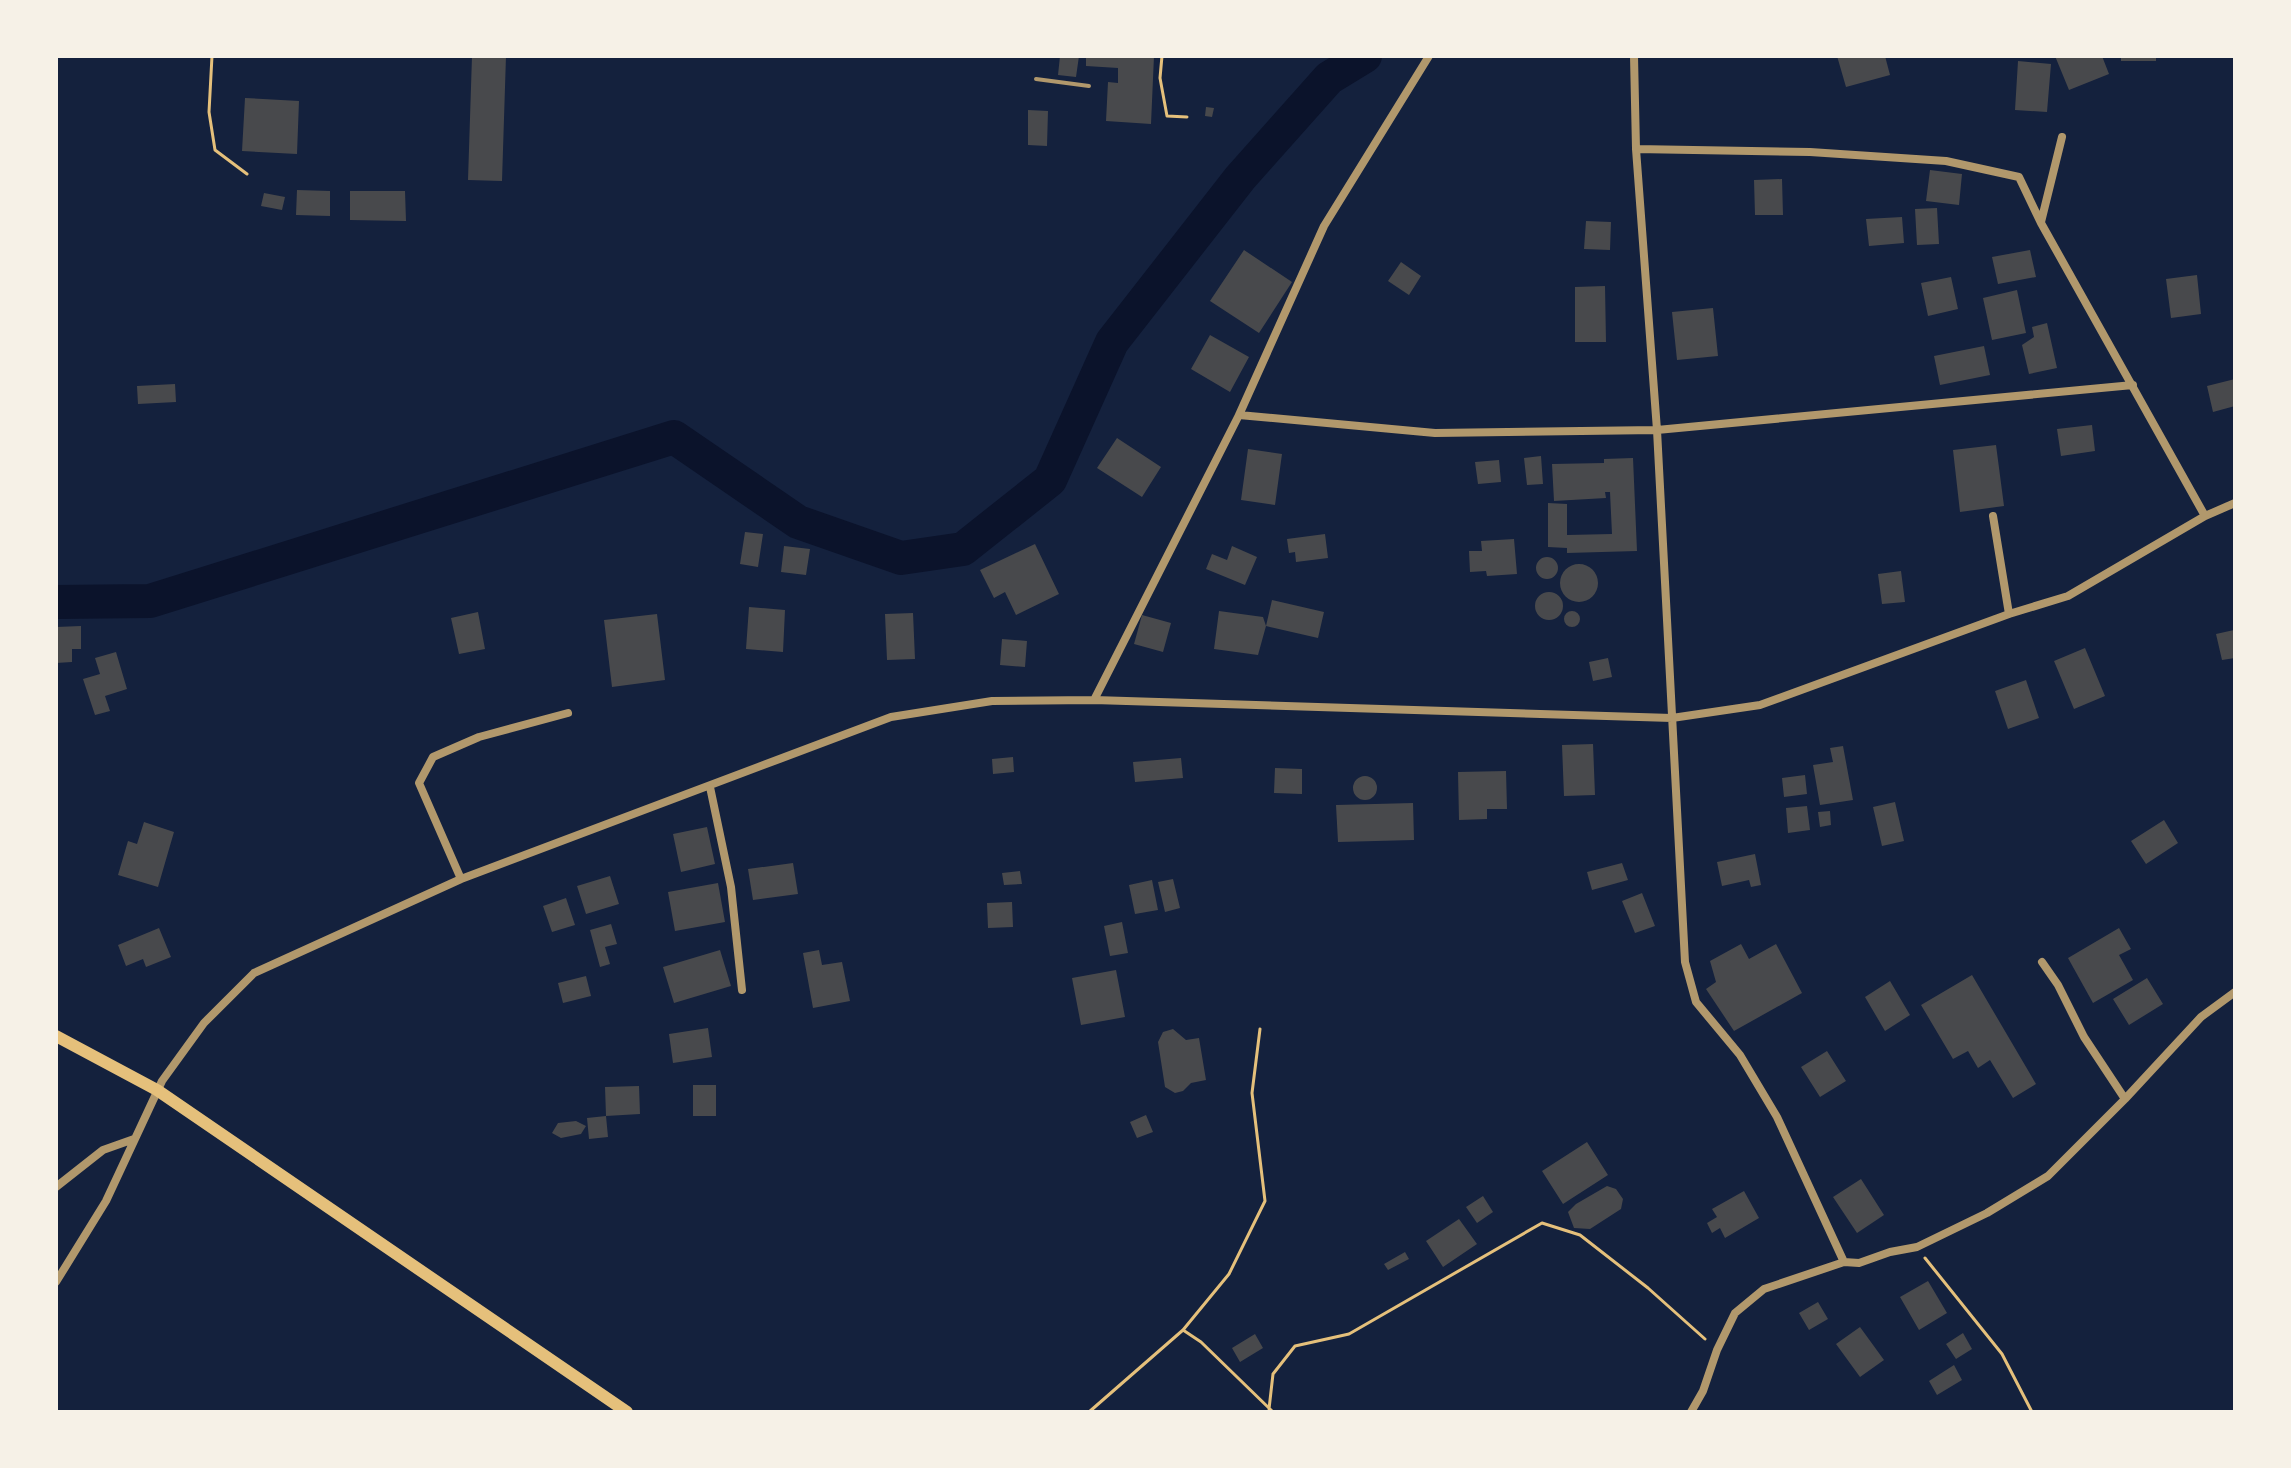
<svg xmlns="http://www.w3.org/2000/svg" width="2291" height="1468" font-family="'Noto Serif',serif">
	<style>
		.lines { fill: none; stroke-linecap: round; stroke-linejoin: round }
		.river { stroke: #0b132b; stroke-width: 34 }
		.building { fill: #48494c }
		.path { stroke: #e5c07b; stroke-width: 3 }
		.service { stroke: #b1986c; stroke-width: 4 }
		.minor { stroke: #b1986c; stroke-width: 8 }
		.secondary { stroke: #e5c07b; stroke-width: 12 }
	</style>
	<rect width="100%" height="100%" fill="#14213d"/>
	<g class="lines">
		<path class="river" d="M56,602L150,601L674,437L798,522L901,558L963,549L1050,480L1112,342L1240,178L1329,78L1365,56"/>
	</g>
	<path class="building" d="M472,56H506L502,181L468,180Z
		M1060,56H1079L1076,77L1058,75Z
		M1086,56H1154L1151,124L1106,121L1108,82L1118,83V68L1086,66Z
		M1837,56H1885L1890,75L1846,87Z
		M2055,56H2102L2109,74L2069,90Z
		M2121,56H2156V61H2121Z
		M2018,61L2051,64L2047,112L2015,110Z
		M245,98L299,101L297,154L242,151Z
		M1206,107L1214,108L1212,117L1205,116Z
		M1028,110L1048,111L1047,146L1028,145Z
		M1930,170L1962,174L1959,205L1926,201Z
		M1782,179L1783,215H1755L1754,180Z
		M297,190L330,191V216L296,215Z
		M350,191H405L406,221L350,220Z
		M264,193L285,197L282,210L261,206Z
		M1937,208L1939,244L1917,245L1915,209Z
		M1902,217L1904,243L1869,246L1866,219Z
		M1586,221L1611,222L1610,250L1584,249Z
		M1244,250L1292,282L1259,333L1210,301Z
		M2030,250L2036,277L1998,284L1992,257Z
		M1401,262L1421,276L1409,295L1388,281Z
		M2197,275L2201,314L2171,318L2166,279Z
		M1951,277L1958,309L1928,316L1921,283Z
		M1605,286L1606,342H1575V287Z
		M2017,290L2026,333L1992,340L1983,298Z
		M1713,308L1718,356L1677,360L1672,312Z
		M2047,323L2057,368L2029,374L2022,345L2034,337L2032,327Z
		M1210,335L1249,357L1230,392L1191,369Z
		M1984,346L1990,375L1940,385L1934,356Z
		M2235,379V406L2213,412L2207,386Z
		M175,384L176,402L138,404L137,386Z
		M2092,425L2095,451L2061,456L2057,429Z
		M1117,438L1161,467L1142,497L1097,468Z
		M1996,445L2004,506L1960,512L1953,450Z
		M1248,449L1282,454L1275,505L1241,500Z
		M1541,456L1543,484L1527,485L1524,458Z
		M1633,458L1637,551L1567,553V548L1548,547V503L1567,504V535L1612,534L1610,492H1605L1606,498L1554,501L1552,464L1604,463V459Z
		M1499,460L1501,482L1478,484L1475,462Z
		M745,532L763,534L758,567L740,564Z
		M1325,534L1328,558L1296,562L1295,552L1289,553L1287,539Z
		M1514,539L1517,574L1487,576L1486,571L1470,572L1469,551H1482L1481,541Z
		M1035,544L1059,594L1016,615L1005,592L994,598L980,570Z
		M784,546L810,549L806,575L781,572Z
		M1232,546L1257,557L1245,585L1206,569L1212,554L1227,560Z
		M1536 568a11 11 0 1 1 22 0a11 11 0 1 1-22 0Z
		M1560 583a19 19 0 1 1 38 0a19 19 0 1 1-38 0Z
		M1901,571L1905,602L1882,604L1878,574Z
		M1535 606a14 14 0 1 1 28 0a14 14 0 1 1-28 0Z
		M1272,600L1324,612L1318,638L1266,626L1258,655L1214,649L1219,611L1263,617L1266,626Z
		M749,607L785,610L783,652L746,649Z
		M1564 619a8 8 0 1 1 16 0a8 8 0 1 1-16 0Z
		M478,612L485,649L459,654L451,618Z
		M913,613L915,659L887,660L885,614Z
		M657,614L665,680L612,687L604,620Z
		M1142,615L1171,623L1163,652L1134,644Z
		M81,626V649H72V662L56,663V627Z
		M2234,630L2235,658L2222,660L2216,634Z
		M1002,639L1027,641L1025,667L1000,665Z
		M2085,648L2105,696L2074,709L2054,661Z
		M116,652L127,689L105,696L110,711L95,715L83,679L100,674L95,658Z
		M1608,658L1612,677L1593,681L1589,662Z
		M2026,680L2039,718L2008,729L1995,691Z
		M1593,744L1595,795L1564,796L1562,745Z
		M1843,746L1853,800L1820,805L1813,765L1833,762L1830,748Z
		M1013,757L1014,772L993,774L992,759Z
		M1181,758L1183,778L1135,782L1133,762Z
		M1275,768L1302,769V794L1274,793Z
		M1506,771L1507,809H1487V819L1459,820L1458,772Z
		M1805,775L1807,794L1784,797L1782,778Z
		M1353 788a12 12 0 1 1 24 0a12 12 0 1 1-24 0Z
		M1895,802L1904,841L1882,846L1873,807Z
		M1413,803L1414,840L1338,842L1336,805Z
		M1807,806L1810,830L1788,833L1786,808Z
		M1830,811L1831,825L1820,827L1818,812Z
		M2164,820L2178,843L2146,864L2131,841Z
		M144,822L174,832L158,887L118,875L128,841L137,844Z
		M707,827L715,864L681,872L673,834Z
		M1755,854L1761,885L1751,887L1749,880L1722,886L1717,862Z
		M793,863L798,894L753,900L748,869Z
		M1622,863L1628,880L1592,890L1587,872Z
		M1020,871L1022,884L1004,885L1002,873Z
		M610,876L619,904L586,914L577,886Z
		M1173,879L1180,908L1165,912L1158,882Z
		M1152,880L1158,910L1135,914L1129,885Z
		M718,883L725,922L675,931L668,892Z
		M1642,893L1655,926L1635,933L1622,901Z
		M566,898L575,925L552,932L543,906Z
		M1012,902L1013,927L988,928L987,903Z
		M1122,922L1128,953L1110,956L1104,926Z
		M611,924L617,944L605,947L610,964L600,967L590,930Z
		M159,928L171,957L146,967L143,959L126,966L118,945Z
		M2119,928L2131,949L2119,955L2133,980L2093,1003L2068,958Z
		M1741,944L1749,959L1776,944L1802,993L1734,1031L1706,989L1716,982L1710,961Z
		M720,950L731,986L674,1003L663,967Z
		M819,950L822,965L842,962L850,1001L813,1008L803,953Z
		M1116,970L1125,1017L1081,1025L1072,978Z
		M1972,975L2036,1084L2013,1098L1990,1060L1978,1068L1968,1051L1953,1059L1921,1005Z
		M586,976L591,996L563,1003L558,983Z
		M2147,978L2163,1004L2129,1025L2113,999Z
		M1890,981L1910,1015L1885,1031L1865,997Z
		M708,1028L712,1057L673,1063L669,1034Z
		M1173,1029L1186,1040L1199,1038L1206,1080L1191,1083L1183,1091L1175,1093L1165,1087L1158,1042L1163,1032Z
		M1827,1051L1846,1081L1820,1097L1801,1067Z
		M693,1085H716V1116H693Z
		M639,1086L640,1114L606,1116L605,1087Z
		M1146,1115L1153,1132L1137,1138L1130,1122Z
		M606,1116L608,1137L589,1139L587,1118Z
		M576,1121L586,1126L581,1134L561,1138L552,1133L558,1123Z
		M1587,1142L1608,1175L1563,1204L1542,1171Z
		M1861,1179L1884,1215L1857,1233L1833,1197Z
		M1607,1186L1616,1189L1623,1199L1621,1209L1590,1229L1574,1228L1568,1212L1576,1204Z
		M1744,1191L1759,1218L1725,1238L1720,1228L1712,1233L1707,1223L1717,1217L1712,1209Z
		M1483,1196L1493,1212L1477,1223L1466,1207Z
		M1459,1219L1477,1244L1443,1267L1426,1241Z
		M1405,1252L1409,1259L1388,1270L1384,1264Z
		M1928,1281L1947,1313L1919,1330L1900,1297Z
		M1818,1302L1828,1319L1809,1330L1799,1313Z
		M1860,1327L1884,1360L1860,1377L1836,1344Z
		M1963,1333L1972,1349L1956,1359L1946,1344Z
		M1255,1334L1263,1348L1240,1362L1232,1348Z
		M1954,1365L1962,1380L1937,1395L1929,1381Z"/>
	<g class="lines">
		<path class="path" d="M212,56L209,112L215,150L247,174
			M1162,56L1160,78L1167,116L1187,117
			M1925,1258L2002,1354L2032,1412
			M1183,1330L1201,1342L1273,1412
			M1269,1409L1273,1374L1295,1346L1349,1334L1542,1223L1580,1235L1648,1288L1705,1339
			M1089,1412L1183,1330L1229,1274L1265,1201L1252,1093L1260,1029"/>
		<path class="service" d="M1036,79L1089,86"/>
		<path class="minor" d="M1634,56L1636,149L1657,430L1685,962L1696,1002L1740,1055L1777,1117L1844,1262
			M1636,149L1810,152L1946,161L2019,177L2041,223L2205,516
			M2041,222L2062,137
			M1239,415L1435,433L1657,430L2133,385
			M1993,516L2009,614
			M1094,700L1239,415L1324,226L1429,56
			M710,787L731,887L742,990
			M461,879L419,783L433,757L479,737L568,713
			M2042,962L2058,985L2084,1037L2125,1099
			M56,1187L103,1150L134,1139
			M56,1282L106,1201L162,1081L204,1023L254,973L461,879L891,717L992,701L1094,700L1672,718L1760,705L2009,614L2068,596L2205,516L2235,503
			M1691,1412L1703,1391L1717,1350L1735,1313L1764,1289L1844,1262L1859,1263L1890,1252L1917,1247L1987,1213L2048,1176L2125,1099L2201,1017L2235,992"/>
		<path class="secondary" d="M56,1036L157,1090L627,1412"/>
	</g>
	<rect width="2291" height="1468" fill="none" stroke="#f6f1e7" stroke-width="116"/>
</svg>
